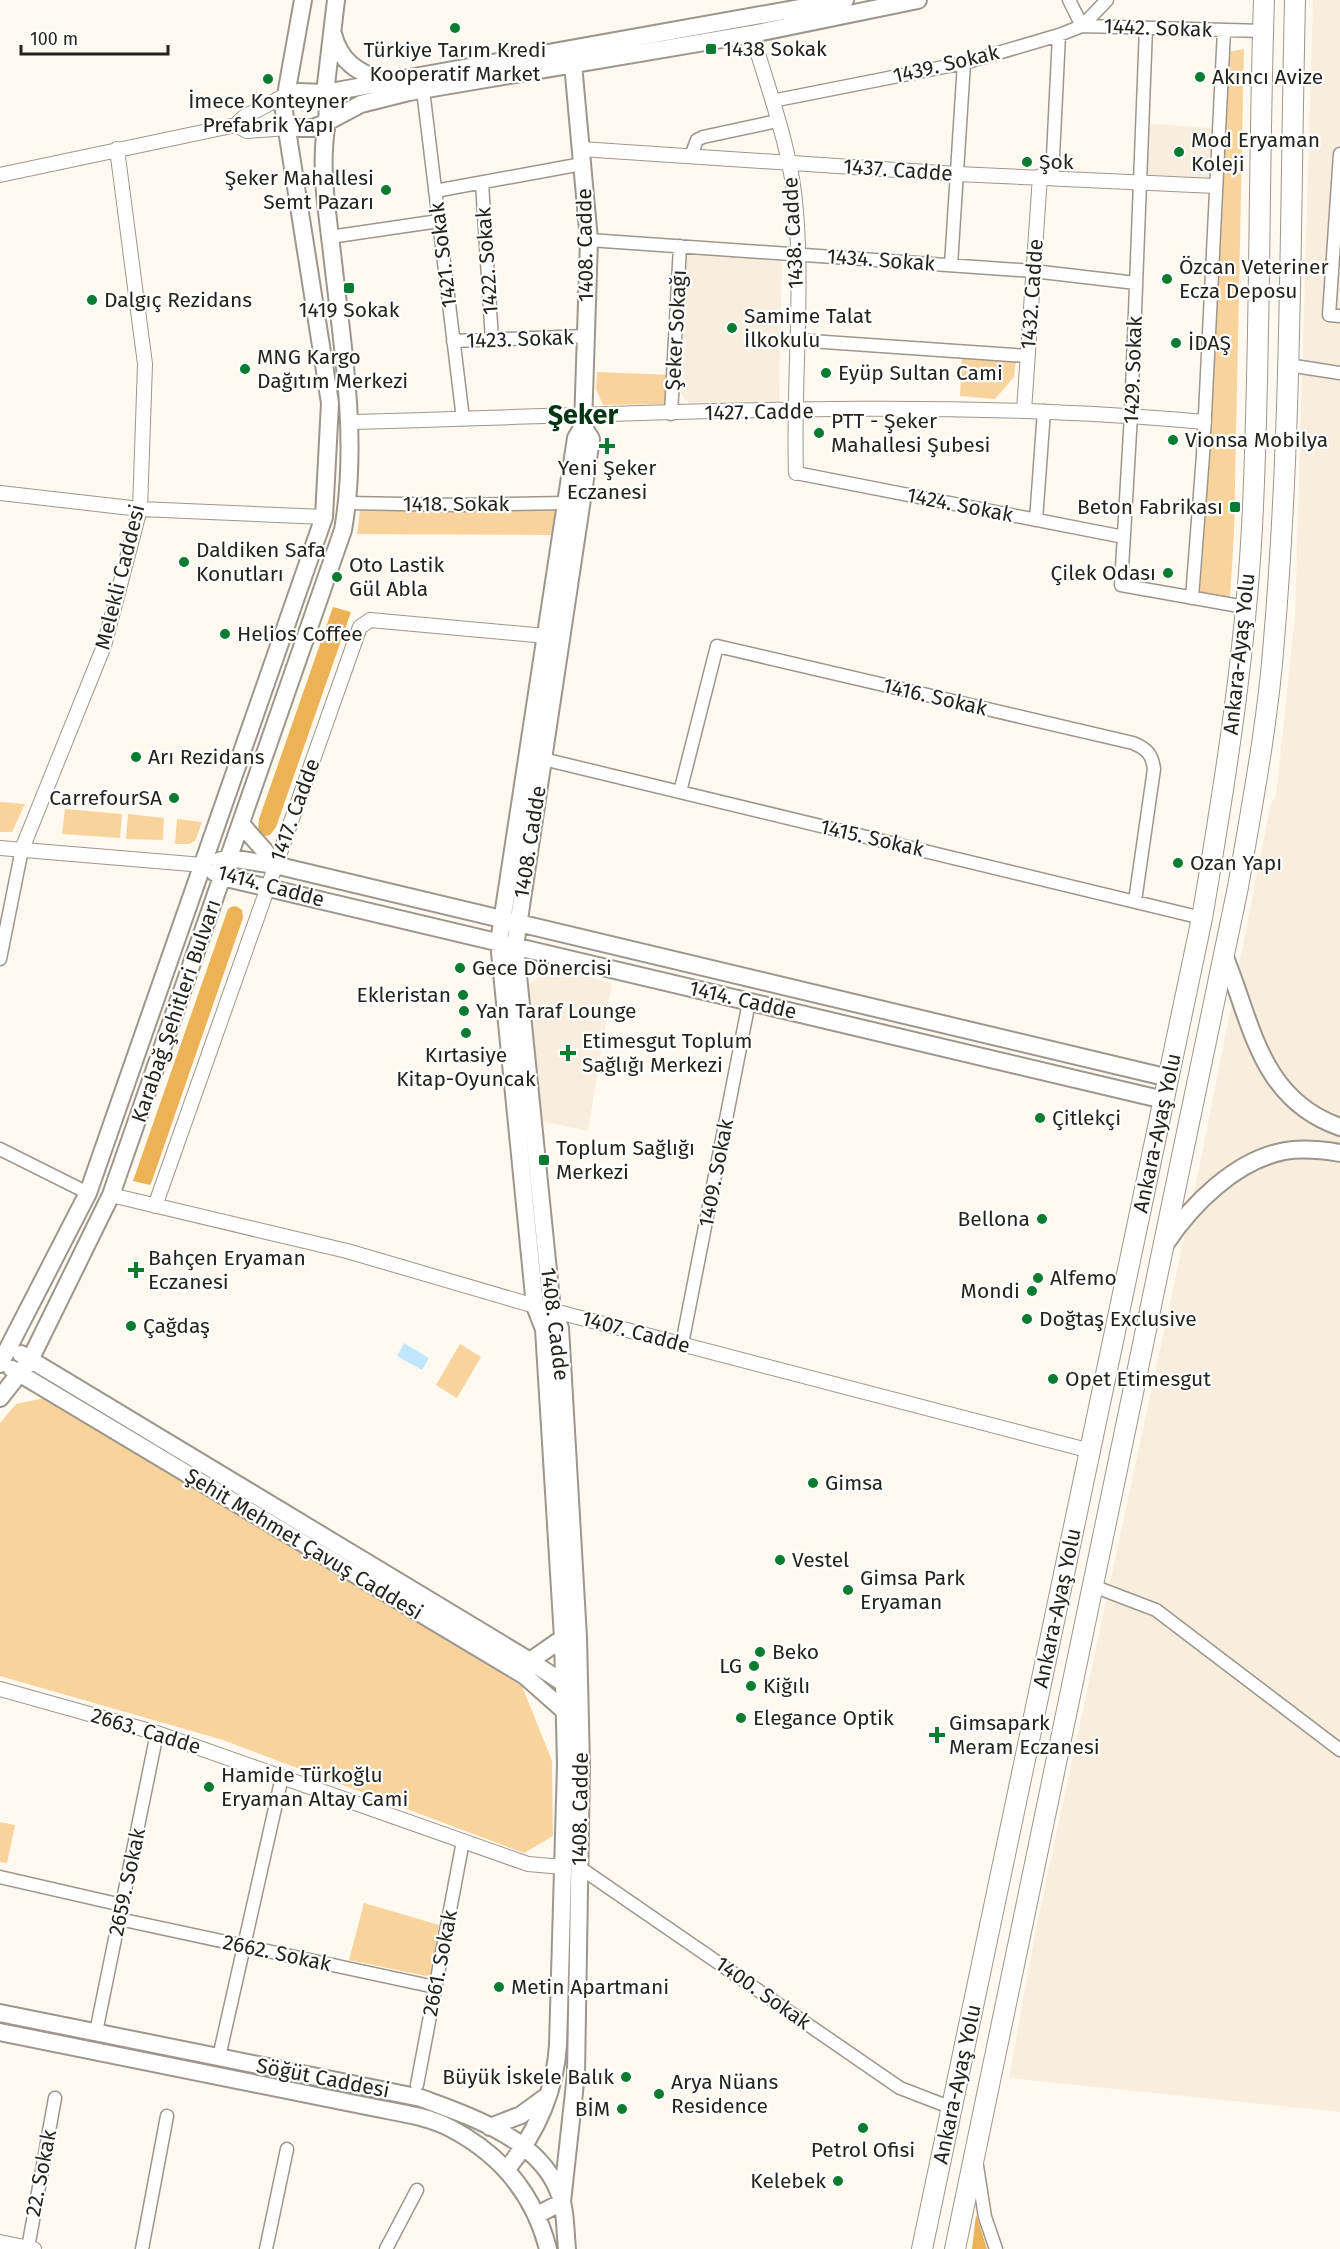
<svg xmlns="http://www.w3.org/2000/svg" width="1340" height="2249" font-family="'Fira Sans',sans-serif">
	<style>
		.built { fill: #f9eedd }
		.green { fill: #f8d49c }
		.forest { fill: #ebb355 }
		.water { fill: #c1e7ff }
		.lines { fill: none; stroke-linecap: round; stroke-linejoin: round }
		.minor-casing { stroke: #9d968d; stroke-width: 15 }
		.tertiary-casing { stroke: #9d968d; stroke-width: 16 }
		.secondary-casing { stroke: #9d968d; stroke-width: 20 }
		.trunk-casing { stroke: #9d968d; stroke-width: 22 }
		.minor { stroke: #fff; stroke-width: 12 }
		.tertiary { stroke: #fff; stroke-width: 14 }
		.secondary { stroke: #fff; stroke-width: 16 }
		.trunk { stroke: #fff; stroke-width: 20 }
		.poi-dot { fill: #0a7c32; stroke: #fff; stroke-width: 2 }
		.labels { text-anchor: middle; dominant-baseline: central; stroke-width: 4.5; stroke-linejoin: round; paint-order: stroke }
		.street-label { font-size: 21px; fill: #26231f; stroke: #fff }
		.poi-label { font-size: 21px; fill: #26231f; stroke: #fff; text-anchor: start }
		.district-label { font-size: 27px; font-weight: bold; fill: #033511; stroke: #fff }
	</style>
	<rect width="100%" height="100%" fill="#fff9f0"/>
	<path class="built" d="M1313,0H1340V2112L1009,2078L1035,1934L1203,1149L1271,803L1276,796L1295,616Z
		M1150,124L1212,128L1208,179L1147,175Z
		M691,253L782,261L779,401L689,403L681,394L685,259Z
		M551,967L612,983L588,1131L542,1121L528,985Z"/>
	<path class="green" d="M1244,49L1234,533L1230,597L1200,594L1228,52Z
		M962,356L1016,359L1014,377L995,399L960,396Z
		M597,372L671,375L669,399L665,404L603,405L596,389Z
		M555,509L552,535L357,534L360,510Z
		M0,802L25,804L12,832H0Z
		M65,809L122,814L120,838L62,834Z
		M128,814L164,818L163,840L126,839Z
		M177,819L202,822L195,841L189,844H175Z
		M460,1344L481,1357L457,1398L436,1385Z
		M45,1398L522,1686L552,1761L553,1836L524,1853L223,1740L0,1676V1423L16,1404Z
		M0,1822L15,1825L7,1863L0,1862Z
		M364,1903L439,1925L431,1977L349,1960Z"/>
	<path class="forest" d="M333,607L351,612L276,827L270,835L265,836L258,829L259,819Z
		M231,907L236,906L242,910L243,918L152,1181L150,1185L133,1181L228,909Z
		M976,2215L977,2217L987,2249H972Z"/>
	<path class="water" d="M404,1343L429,1358L422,1370L397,1356Z"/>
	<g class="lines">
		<g class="minor-casing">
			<path id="minor" d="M1069,0L1082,26L1263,31
				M1146,28L1131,415L1121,585L1245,607
				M423,90L463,419
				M772,101L964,63L1059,35L1082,26L1107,0
				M1340,154L1329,315L1340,316
				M691,156L697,140L703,137L777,121
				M1052,177L1059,35
				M482,183L492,340
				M435,191L582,164
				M330,237L439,221
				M589,240L1033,271L1136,283
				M951,265L964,63
				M796,340L1027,356
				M453,341L586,336
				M1288,365L1340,373
				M671,414L680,246
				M796,473L1124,537
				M347,503L458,505L566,503
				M1036,520L1044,411
				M1192,598L1203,455L1224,30
				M543,759L1202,918
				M680,792L717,646L1133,743C1147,749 1152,754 1154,769L1135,901
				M0,959L22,849
				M0,1149L88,1193
				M682,1344L749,1002
				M1093,1586L1156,1610L1340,1750
				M579,1867L900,2088L952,2108
				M0,1877L122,1905
				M119,1919L435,1987
				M96,2032L157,1733
				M219,2057L282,1777
				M417,2085L463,1841
				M977,2166L985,2217L996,2249
				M28,2248L55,2098
				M142,2249L167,2116
				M266,2249L287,2149
				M386,2249L417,2190"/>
		</g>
		<g class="tertiary-casing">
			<path id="tertiary" d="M752,34C769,92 792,151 796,212C803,298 793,386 796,473
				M286,95L244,117L236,125L247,131L288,128
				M581,149L957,174L1215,186
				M0,175L236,125
				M1024,411L1040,176
				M349,422C632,415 922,396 1204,422
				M0,493L140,509L324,517
				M0,848L203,865
				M22,849L104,646L140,509L145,364L117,149
				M111,1195L347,1251L535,1306L1091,1451
				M155,1206L360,627L370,620L546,636
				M0,1689L157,1733L528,1864L563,1867
				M0,2242L34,2249"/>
		</g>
		<g class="secondary-casing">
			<path id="secondary" d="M333,34C340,62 357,71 382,82
				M286,95L303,0
				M288,128H313L327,122L328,105L325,93L336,0
				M241,823C252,839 266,849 275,865
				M219,861L229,858L275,865L1169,1078
				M214,872L222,877L1164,1100
				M1224,955C1252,1022 1259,1099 1340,1127
				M1166,1243C1192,1204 1236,1160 1285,1151C1303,1148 1322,1150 1340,1153
				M21,1354L530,1661L571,1688
				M0,1364L88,1193L324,517L330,403L284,111L286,95L299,92L325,93L845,0
				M12,1369L525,1676L568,1714
				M0,1398L30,1360L111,1195L343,530C359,439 342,344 332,253C327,209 319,166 327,122L361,104L409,92L752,34L918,0
				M530,1661L563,1638
				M0,2013L421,2098C469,2116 537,2138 558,2190C566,2208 565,2230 567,2249
				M0,2032L366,2106C394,2112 425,2115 450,2128C500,2154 534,2194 548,2249
				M490,2127L521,2115L547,2096
				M507,2169C536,2133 555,2092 558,2045L566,1765L563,1638L544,1329L535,1306L499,942L576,438L583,426L589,240L573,64
				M537,2215L562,2202L576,2074L581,1766L578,1637L560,1328L552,1310L515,946L591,439L583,426"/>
		</g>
		<g class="trunk-casing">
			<path id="trunk" d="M922,2249L1202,918C1224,789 1245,658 1252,527C1261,352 1258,176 1264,0
				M955,2249L1238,887C1252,805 1268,722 1274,640C1292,427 1290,213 1295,0"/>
		</g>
		<use href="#minor" class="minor"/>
		<use href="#tertiary" class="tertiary"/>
		<use href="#secondary" class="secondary"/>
		<use href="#trunk" class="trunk"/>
	</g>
	<g class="poi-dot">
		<circle cx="455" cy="28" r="6"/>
		<rect x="705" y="43" width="12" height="12" rx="3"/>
		<circle cx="1200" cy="77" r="6"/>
		<circle cx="268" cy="79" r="6"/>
		<circle cx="1179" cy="152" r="6"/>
		<circle cx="1027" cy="162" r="6"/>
		<circle cx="386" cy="190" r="6"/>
		<circle cx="1167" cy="279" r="6"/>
		<rect x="343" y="282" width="12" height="12" rx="3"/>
		<circle cx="92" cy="300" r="6"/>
		<circle cx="732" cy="328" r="6"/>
		<circle cx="1176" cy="343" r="6"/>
		<circle cx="245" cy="369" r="6"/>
		<circle cx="826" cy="373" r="6"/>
		<circle cx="819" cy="433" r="6"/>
		<circle cx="1173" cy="440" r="6"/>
		<path d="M604 437h6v6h6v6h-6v6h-6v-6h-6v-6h6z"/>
		<rect x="1229" y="501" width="12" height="12" rx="3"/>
		<circle cx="184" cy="562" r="6"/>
		<circle cx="1168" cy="573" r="6"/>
		<circle cx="337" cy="577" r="6"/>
		<circle cx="225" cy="634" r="6"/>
		<circle cx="136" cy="757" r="6"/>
		<circle cx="174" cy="798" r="6"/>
		<circle cx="1178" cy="863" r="6"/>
		<circle cx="460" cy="968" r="6"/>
		<circle cx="463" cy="995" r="6"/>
		<circle cx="464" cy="1011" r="6"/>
		<circle cx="466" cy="1033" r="6"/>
		<path d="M565 1044h6v6h6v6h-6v6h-6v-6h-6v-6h6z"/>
		<circle cx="1040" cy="1118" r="6"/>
		<rect x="538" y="1154" width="12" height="12" rx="3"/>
		<circle cx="1042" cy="1219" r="6"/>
		<path d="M133 1261h6v6h6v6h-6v6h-6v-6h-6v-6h6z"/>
		<circle cx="1038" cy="1278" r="6"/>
		<circle cx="1032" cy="1291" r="6"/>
		<circle cx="1027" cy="1319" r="6"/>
		<circle cx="131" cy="1326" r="6"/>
		<circle cx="1053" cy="1379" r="6"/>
		<circle cx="813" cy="1483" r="6"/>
		<circle cx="780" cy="1560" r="6"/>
		<circle cx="848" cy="1590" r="6"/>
		<circle cx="760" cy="1652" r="6"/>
		<circle cx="754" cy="1666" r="6"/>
		<circle cx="751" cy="1686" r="6"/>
		<circle cx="741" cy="1718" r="6"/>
		<path d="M934 1726h6v6h6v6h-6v6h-6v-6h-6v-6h6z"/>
		<circle cx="209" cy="1787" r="6"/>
		<circle cx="499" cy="1987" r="6"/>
		<circle cx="626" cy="2077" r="6"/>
		<circle cx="659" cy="2094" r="6"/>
		<circle cx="622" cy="2109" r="6"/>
		<circle cx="863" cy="2128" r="6"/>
		<circle cx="838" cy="2181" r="6"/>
	</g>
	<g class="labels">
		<g class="street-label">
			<text transform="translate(1158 28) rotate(2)">1442. Sokak</text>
			<text transform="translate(946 64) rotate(-13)">1439. Sokak</text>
			<text transform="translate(898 170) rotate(4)">1437. Cadde</text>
			<text transform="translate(793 233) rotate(-93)">1438. Cadde</text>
			<text transform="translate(585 245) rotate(-91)">1408. Cadde</text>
			<text transform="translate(443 255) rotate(-97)">1421. Sokak</text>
			<text transform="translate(881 260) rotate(4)">1434. Sokak</text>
			<text transform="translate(487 261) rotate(-94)">1422. Sokak</text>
			<text transform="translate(1032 294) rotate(-86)">1432. Cadde</text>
			<text transform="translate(676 330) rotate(-87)">Şeker Sokağı</text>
			<text transform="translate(520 339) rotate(-2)">1423. Sokak</text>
			<text transform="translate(1133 370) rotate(-88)">1429. Sokak</text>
			<text transform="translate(759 412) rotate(-1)">1427. Cadde</text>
			<text x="456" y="504">1418. Sokak</text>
			<text transform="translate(960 505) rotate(11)">1424. Sokak</text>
			<text transform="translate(120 577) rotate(-76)">Melekli Caddesi</text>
			<text transform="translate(1239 654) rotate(-84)">Ankara-Ayaş Yolu</text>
			<text transform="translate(935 697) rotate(13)">1416. Sokak</text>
			<text transform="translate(295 810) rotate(-70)">1417. Cadde</text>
			<text transform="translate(872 838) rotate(13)">1415. Sokak</text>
			<text transform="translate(530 842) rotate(-81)">1408. Cadde</text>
			<text transform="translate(271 886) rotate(15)">1414. Cadde</text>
			<text transform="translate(743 1000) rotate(13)">1414. Cadde</text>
			<text transform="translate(176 1011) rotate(-71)">Karabağ Şehitleri Bulvarı</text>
			<text transform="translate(1157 1133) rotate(-78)">Ankara-Ayaş Yolu</text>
			<text transform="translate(716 1173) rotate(-79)">1409. Sokak</text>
			<text transform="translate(555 1324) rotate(83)">1408. Cadde</text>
			<text transform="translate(636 1332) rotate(15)">1407. Cadde</text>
			<text transform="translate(304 1544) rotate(31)">Şehit Mehmet Çavuş Caddesi</text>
			<text transform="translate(1057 1608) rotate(-78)">Ankara-Ayaş Yolu</text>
			<text transform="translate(146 1731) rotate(17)">2663. Cadde</text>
			<text transform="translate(580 1809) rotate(-89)">1408. Cadde</text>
			<text transform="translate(127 1882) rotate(-78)">2659. Sokak</text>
			<text transform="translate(277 1953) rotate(12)">2662. Sokak</text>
			<text transform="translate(440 1963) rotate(-79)">2661. Sokak</text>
			<text transform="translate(763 1993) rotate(35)">1400. Sokak</text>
			<text transform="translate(323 2078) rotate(11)">Söğüt Caddesi</text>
			<text transform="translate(957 2084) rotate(-78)">Ankara-Ayaş Yolu</text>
			<text transform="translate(41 2173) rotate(-79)">22. Sokak</text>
		</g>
		<g class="poi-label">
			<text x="723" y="49">1438 Sokak</text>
			<text x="455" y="50" text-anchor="middle">Türkiye Tarım Kredi<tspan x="455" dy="24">Kooperatif Market</tspan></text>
			<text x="1212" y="77">Akıncı Avize</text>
			<text x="268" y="101" text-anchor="middle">İmece Konteyner<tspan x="268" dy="24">Prefabrik Yapı</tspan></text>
			<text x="1191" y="140">Mod Eryaman<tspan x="1191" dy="24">Koleji</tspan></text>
			<text x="1039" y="162">Şok</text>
			<text x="374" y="178" text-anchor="end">Şeker Mahallesi<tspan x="374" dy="24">Semt Pazarı</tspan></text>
			<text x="1179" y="267">Özcan Veteriner<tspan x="1179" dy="24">Ecza Deposu</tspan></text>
			<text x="104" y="300">Dalgıç Rezidans</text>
			<text x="349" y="310" text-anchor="middle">1419 Sokak</text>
			<text x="744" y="316">Samime Talat<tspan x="744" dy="24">İlkokulu</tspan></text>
			<text x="1188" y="343">İDAŞ</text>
			<text x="257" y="357">MNG Kargo<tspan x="257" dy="24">Dağıtım Merkezi</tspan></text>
			<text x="838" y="373">Eyüp Sultan Cami</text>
			<text x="831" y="421">PTT - Şeker<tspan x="831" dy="24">Mahallesi Şubesi</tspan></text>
			<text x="1185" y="440">Vionsa Mobilya</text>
			<text x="607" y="468" text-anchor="middle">Yeni Şeker<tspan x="607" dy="24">Eczanesi</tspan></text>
			<text x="1223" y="507" text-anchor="end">Beton Fabrikası</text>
			<text x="196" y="550">Daldiken Safa<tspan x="196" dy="24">Konutları</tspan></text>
			<text x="349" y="565">Oto Lastik<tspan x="349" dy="24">Gül Abla</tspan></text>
			<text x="1156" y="573" text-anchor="end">Çilek Odası</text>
			<text x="237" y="634">Helios Coffee</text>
			<text x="148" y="757">Arı Rezidans</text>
			<text x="162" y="798" text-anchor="end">CarrefourSA</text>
			<text x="1190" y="863">Ozan Yapı</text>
			<text x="472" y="968">Gece Dönercisi</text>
			<text x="451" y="995" text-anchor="end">Ekleristan</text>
			<text x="476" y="1011">Yan Taraf Lounge</text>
			<text x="582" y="1041">Etimesgut Toplum<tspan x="582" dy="24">Sağlığı Merkezi</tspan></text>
			<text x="466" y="1055" text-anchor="middle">Kırtasiye<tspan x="466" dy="24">Kitap-Oyuncak</tspan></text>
			<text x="1052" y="1118">Çitlekçi</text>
			<text x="556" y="1148">Toplum Sağlığı<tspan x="556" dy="24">Merkezi</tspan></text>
			<text x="1030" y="1219" text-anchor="end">Bellona</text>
			<text x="148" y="1258">Bahçen Eryaman<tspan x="148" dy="24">Eczanesi</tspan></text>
			<text x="1050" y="1278">Alfemo</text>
			<text x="1020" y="1291" text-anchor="end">Mondi</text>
			<text x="1039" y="1319">Doğtaş Exclusive</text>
			<text x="143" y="1326">Çağdaş</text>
			<text x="1065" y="1379">Opet Etimesgut</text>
			<text x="825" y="1483">Gimsa</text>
			<text x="792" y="1560">Vestel</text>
			<text x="860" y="1578">Gimsa Park<tspan x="860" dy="24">Eryaman</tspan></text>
			<text x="772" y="1652">Beko</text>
			<text x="742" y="1666" text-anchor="end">LG</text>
			<text x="763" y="1686">Kiğılı</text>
			<text x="753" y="1718">Elegance Optik</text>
			<text x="949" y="1723">Gimsapark<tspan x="949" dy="24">Meram Eczanesi</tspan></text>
			<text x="221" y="1775">Hamide Türkoğlu<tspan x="221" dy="24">Eryaman Altay Cami</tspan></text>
			<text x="511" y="1987">Metin Apartmani</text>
			<text x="614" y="2077" text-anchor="end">Büyük İskele Balık</text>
			<text x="671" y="2082">Arya Nüans<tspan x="671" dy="24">Residence</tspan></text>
			<text x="610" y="2109" text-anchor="end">BİM</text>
			<text x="863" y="2150" text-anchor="middle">Petrol Ofisi</text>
			<text x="826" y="2181" text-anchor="end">Kelebek</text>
		</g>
		<g class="district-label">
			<text x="583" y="415">Şeker</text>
		</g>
	</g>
	<path d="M21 45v9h147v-9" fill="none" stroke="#26231f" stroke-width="3"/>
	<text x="30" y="45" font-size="18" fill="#26231f" stroke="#ffffff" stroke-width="4.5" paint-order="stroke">100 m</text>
</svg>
